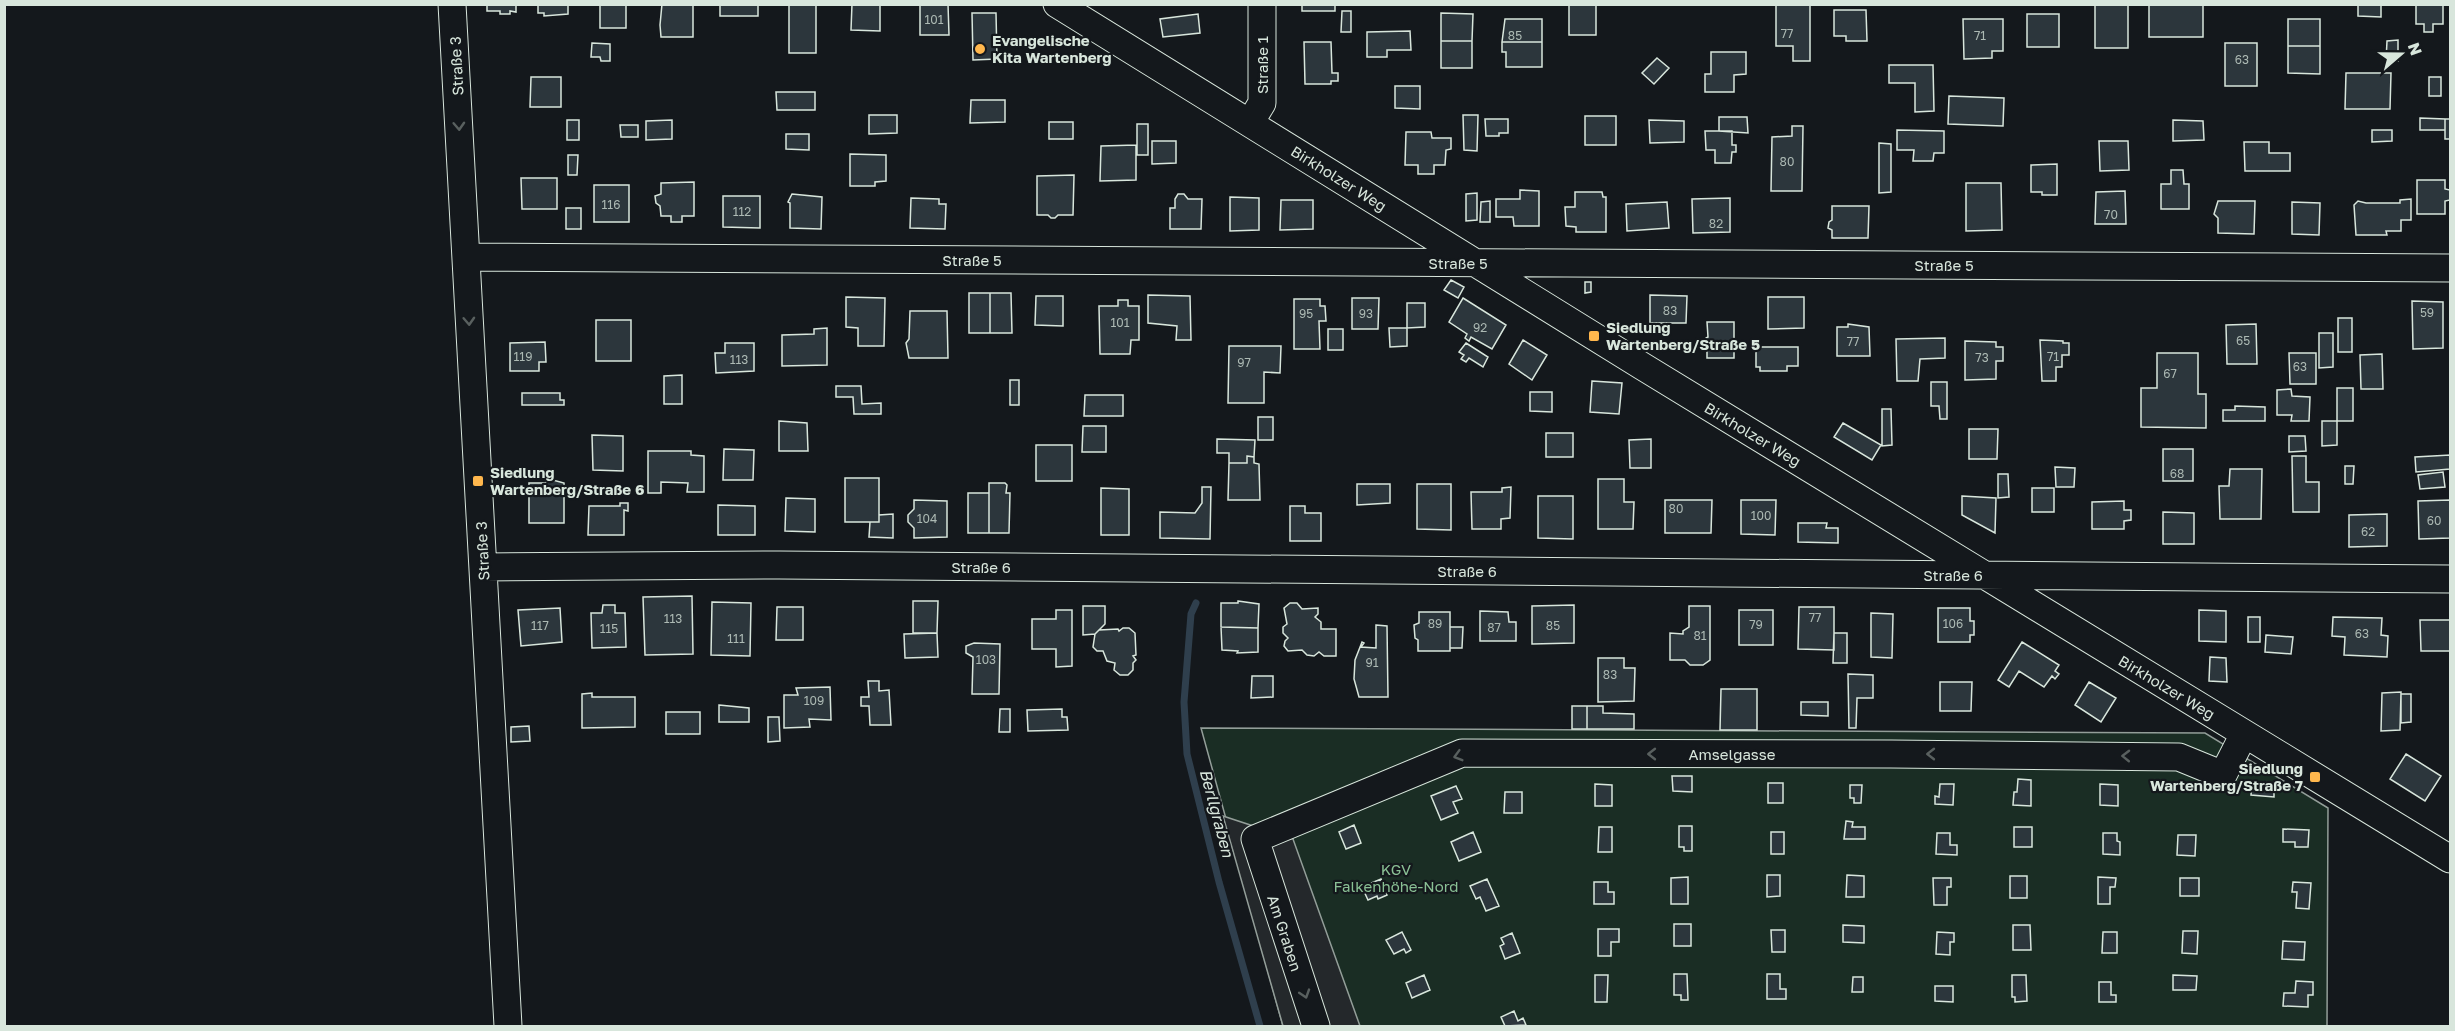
<svg xmlns="http://www.w3.org/2000/svg" width="2455" height="1031" font-family="'Golos Text',sans-serif">
	<style>
		.green { fill: #1a2d24; stroke: #939e99; stroke-width: 1.5 }
		.parking { fill: #24282b; stroke: #939e99; stroke-width: 1.5 }
		.lines { fill: none; stroke-linecap: round; stroke-linejoin: round }
		.stream { stroke: #2f3f4d; stroke-width: 7 }
		.building { fill: #2c363c; stroke: #d8e6dc; stroke-width: 1.5 }
		.minor-casing { stroke: #d8e6dc; stroke-width: 29 }
		.minor { stroke: #14181c; stroke-width: 27 }
		.oneway { stroke: #59605f }
		.poi-dot { fill: #ffb74d; stroke: #14181c; stroke-width: 2 }
		.labels { text-anchor: middle; dominant-baseline: central; stroke-width: 4.5; stroke-linejoin: round; paint-order: stroke }
		.number-label { font-size: 12px; fill: #adbab4 }
		.poi-label { font-size: 15px; font-weight: bold; fill: #d8e6dc; stroke: #14181c; text-anchor: start }
		.street-label { font-size: 15px; fill: #d8e6dc; stroke: #14181c }
		.park-label { font-size: 15px; fill: #8ac095; stroke: #14181c }
		.water-label { font-size: 16px; font-style: italic; fill: #d8e6dc; stroke: #14181c }
	</style>
	<rect width="100%" height="100%" fill="#14181c"/>
	<path class="green" d="M1201,728L2205,733L2328,808L2327,1026H1283Z"/>
	<path class="parking" d="M1223,816L1293,839L1360,1026H1283Z"/>
	<g class="lines">
		<path class="stream" d="M1196,603L1191,614L1184,702L1187,754L1219,882L1260,1026"/>
	</g>
	<path class="building" d="M487,4H516V12L510,11V14H500V11H487Z
		M538,4H568V14L544,16V13H538Z
		M600,4H626V28H600Z
		M662,4H693V37H661L660,25Z
		M720,4H758V16H720Z
		M789,4H816V53H789Z
		M852,4H880V31L851,30Z
		M920,4H948L949,35H920Z
		M1302,4H1335V11H1302Z
		M1569,4H1596V35H1569Z
		M1776,4H1810V61H1793V46H1776Z
		M2095,4H2128V48H2095Z
		M2149,4H2203V37H2149Z
		M2358,4H2381V17L2358,16Z
		M2416,4H2443V24H2433V32H2424V24H2416Z
		M1834,10H1866L1867,41H1846V36H1834Z
		M1342,11H1351V32H1341Z
		M972,13H996L997,59L973,60Z
		M1441,13L1473,14L1472,41H1441Z
		M1198,14L1200,33L1163,37L1160,19Z
		M2027,14H2059V47H2027Z
		M1505,19H1542V42H1502Z
		M1963,19H2003V51H1992V58L1964,59Z
		M2288,19H2320V46H2288Z
		M1410,31L1411,50H1387V57H1367V32Z
		M2398,40V61H2386L2387,41Z
		M1441,41H1472V68H1441Z
		M1304,42H1331L1332,73H1338V81H1331V84H1305Z
		M1502,42H1542V67H1506V52H1502Z
		M592,43L610,44V61H601L600,57H591Z
		M2225,43H2257V86H2225Z
		M2288,46H2320V74L2288,73Z
		M1711,52H1746V74L1734,75V92H1705V74H1711Z
		M1657,58L1669,68L1654,84L1642,73Z
		M1889,65H1933L1934,111L1915,112V83H1889Z
		M2346,73H2391L2390,109H2345Z
		M531,77H561V107H530Z
		M2429,77H2441V96H2429Z
		M1395,86H1420V109L1395,108Z
		M776,92H815V110H777Z
		M1949,96L2004,98L2003,126L1948,124Z
		M971,100H1005V122L970,123Z
		M869,115H897V133L869,134Z
		M1463,115H1478L1477,151L1464,150Z
		M1585,116H1616V145H1585Z
		M1719,117H1747L1748,133L1719,131Z
		M2420,118L2445,119V130H2420Z
		M1485,119H1508V133H1499V136H1486Z
		M2445,119H2450V139H2445Z
		M567,120H579V140H567Z
		M672,120V139L646,140V121Z
		M1649,120L1684,121V142L1650,143Z
		M2173,120L2203,121L2204,140L2173,141Z
		M1049,122H1073V139H1049Z
		M1137,124H1148V155H1137Z
		M620,125H638V137H621Z
		M1792,126H1803L1802,191H1771L1772,137L1792,136Z
		M1897,130L1944,131V153H1934L1933,161H1913L1914,150H1897Z
		M2372,130H2392V141L2372,142Z
		M1705,131H1732V145H1736V152H1732L1731,163H1715V150H1706Z
		M1406,132H1431L1432,138H1451V149L1446,150L1445,165H1434V174H1418V165H1405Z
		M786,134H809V150L786,149Z
		M1152,141H1176V163L1152,164Z
		M2099,141H2128L2129,170L2100,171Z
		M2244,142H2269V153H2290V171H2245Z
		M1879,143L1891,144V192L1879,193Z
		M1136,145V180L1100,181L1101,146Z
		M850,154L886,155V181L875,182V186H850Z
		M568,155H578L577,175H568Z
		M2057,164V195H2042V192H2031V165Z
		M2171,170H2183L2184,184H2189V209H2161V184H2171Z
		M1074,175L1073,215H1058L1055,218H1051L1048,215H1037V176Z
		M521,178H557V209H522Z
		M2417,180H2445V189L2450,190V200L2445,201V214H2417Z
		M694,182V216H682V222H671V216H661L660,206L656,203L655,196L661,194V183Z
		M1966,183H2001L2002,230L1966,231Z
		M594,185H629V222H594Z
		M1520,190L1539,191V226H1514L1513,217H1496V199H1520Z
		M2125,191L2126,224H2095L2096,192Z
		M1575,192H1602L1603,197H1606V232H1576V227L1566,226L1565,207H1575Z
		M1477,193V220L1466,221V194Z
		M792,194L822,197L821,229L790,228V203L788,202Z
		M1178,194H1184L1188,199H1202L1201,229H1170V208H1175V199Z
		M723,196H760V228L723,227Z
		M1230,197L1259,198V230L1230,231Z
		M911,198L939,199V204H946L945,229L910,228Z
		M1730,198V232L1693,233L1692,199Z
		M2411,199V220H2401V231H2386L2387,235H2356L2354,205L2358,201L2366,203H2400V200Z
		M1281,200H1313V229L1280,230Z
		M1490,201V222H1480L1481,202Z
		M2218,201H2255L2254,234L2218,233V218L2214,214Z
		M1667,202L1669,228L1627,231L1626,204Z
		M2292,202L2320,203L2319,235L2292,234Z
		M1832,206H1869L1868,238H1832V230L1828,228L1829,222L1832,220Z
		M566,208H581V229H566Z
		M1451,280L1464,287L1458,298L1444,290Z
		M1585,282H1591V292L1585,293Z
		M969,293H990V333H969Z
		M990,293H1011L1012,333H990Z
		M1148,295L1190,296L1191,340H1176L1177,326L1148,323Z
		M1650,295L1687,296L1686,323H1650Z
		M1036,296H1063V326L1035,325Z
		M846,297L885,298L884,346H858V328L846,327Z
		M1768,297H1804V328L1768,329Z
		M1352,298H1379L1378,329H1352Z
		M1463,298L1506,325L1492,349L1471,337L1469,341L1465,338L1467,334L1449,322Z
		M1294,299H1320V306H1325L1326,321H1319L1320,349H1294Z
		M1118,300H1128V306H1139V340H1131L1130,354H1100L1099,306H1118Z
		M2412,301L2443,302V348L2413,349Z
		M1407,303H1425V327L1407,328Z
		M910,311H947L948,358H909L906,343L909,339Z
		M2338,318H2352V352H2338Z
		M596,320H631V361H596Z
		M1707,322H1734V358H1707V346L1703,344V340L1708,337Z
		M1848,324L1869,327L1870,356H1837V327H1848Z
		M2256,324L2257,364H2227L2226,325Z
		M827,328V365L782,366V335L814,334V329Z
		M1389,328H1407V346L1390,347Z
		M1328,329H1343V350H1328Z
		M2319,333H2333V367L2319,368Z
		M1945,338V358L1920,359L1918,381H1897L1896,339Z
		M1523,340L1547,355L1532,380L1509,364Z
		M2040,340L2063,341V343H2069V355H2062V367H2056V381H2042Z
		M1965,341L1996,342V347H2003V361H1996V379L1965,380Z
		M545,342L546,362H539V371H510V343Z
		M725,343H754V371L716,373L715,353H725Z
		M1466,343L1488,357L1483,367L1469,358L1466,362L1461,359L1464,355L1459,352Z
		M1229,346H1281L1280,373L1264,372V403H1228Z
		M1756,347H1798V366H1787V371H1760V367H1756Z
		M2157,353H2198V394H2206V428L2141,427V388H2157Z
		M2289,353H2316V384H2290Z
		M2382,354L2383,389H2361L2360,355Z
		M682,375V404H664V376Z
		M1010,380H1019V405H1010Z
		M1592,381L1622,383L1619,414L1590,412Z
		M1931,382H1947V419H1940L1939,406H1931Z
		M836,386H861L862,404L881,403V414H854L853,397H836Z
		M2337,388H2353V421H2337Z
		M2291,389L2292,396L2310,397L2309,421H2291L2292,415H2277V390Z
		M1530,392H1552V412L1530,411Z
		M522,393H560V400H564V405H522Z
		M1085,395H1123V416H1084Z
		M2235,406L2265,407V421H2223V410H2235Z
		M1882,409H1891L1892,445L1882,446Z
		M1258,417H1273V440H1258Z
		M779,421L807,423L808,451H779Z
		M2322,421H2337V445L2322,446Z
		M1843,423L1881,445L1872,460L1834,437Z
		M1083,426H1106V452H1082Z
		M1969,429H1998L1997,459H1969Z
		M1546,433H1573V457H1546Z
		M592,435L623,436V471L593,470Z
		M2289,436H2305L2306,451L2289,452Z
		M1217,439L1255,440L1254,457L1247,456V463H1229V453H1217Z
		M1651,439V468H1630L1629,440Z
		M1036,445H1072V481H1036Z
		M724,449L754,450L753,480H723Z
		M2163,449H2193V481H2163Z
		M648,451H691V455L704,456V492H687L688,483L661,482V493H648Z
		M2450,455V469L2416,472L2415,457Z
		M1247,456L1254,457V463L1259,464L1260,500H1228L1229,463H1247Z
		M2292,456H2306V482H2319V512H2293Z
		M2345,466H2354L2353,484H2345Z
		M2055,467L2075,468L2074,487H2056Z
		M2230,469H2262L2261,519H2220L2219,486H2229Z
		M2443,472L2445,487L2420,489L2418,475Z
		M1998,474H2008L2009,497L1998,498Z
		M845,478H879V522H845Z
		M549,479L564,483V523H529V483H545Z
		M1598,479H1624V502H1634L1633,529H1598Z
		M989,483H1005L1007,485L1006,493H1010L1009,533H989Z
		M1357,484H1390V503L1357,505Z
		M1417,484H1451V530L1417,529Z
		M1202,487H1211L1210,539L1160,538V512L1195,513L1202,503Z
		M1511,487L1510,518L1501,519V529H1472L1471,492H1502V488Z
		M1101,488L1129,489V535H1101Z
		M2032,488H2054V512H2032Z
		M968,493H989V533H968Z
		M1538,496H1573V539L1538,538Z
		M1962,496L1996,498L1995,533L1962,515Z
		M786,498L815,499V532L785,531Z
		M914,500L947,501V537L914,538V528L908,522V515L914,509Z
		M1665,500H1712L1711,533H1665Z
		M1741,500H1776L1775,535L1741,534Z
		M2450,500V538L2419,539L2418,501Z
		M2124,501V510H2131V520L2124,521V529H2092V502Z
		M620,503H628V511L624,510V535H588L589,506H620Z
		M718,505L755,506V535H718Z
		M1290,506H1305V513H1321V541H1290Z
		M2163,512L2194,513V544H2163Z
		M893,514V538L869,537L870,522H879V515Z
		M2387,514V546L2349,547V515Z
		M1798,523H1827L1826,528H1838V543L1798,542Z
		M692,596L693,654L645,655L643,597Z
		M913,601H938L937,633H913Z
		M1238,601L1259,604L1258,628L1221,627V603H1238Z
		M712,602L751,603L750,656L711,655Z
		M1290,603H1297L1302,609L1318,608V614L1315,617L1321,622V629H1336V656H1324L1319,652L1314,656L1307,655L1302,650L1288,651L1284,646L1285,641L1288,638L1283,633V627L1287,624L1284,608Z
		M603,605H615V613H625L626,647L592,648L591,613H602Z
		M1574,605V643L1532,644V606Z
		M1083,606H1105V624L1095,634L1083,635Z
		M1689,606H1710V660L1703,665H1690L1685,660H1670V633L1683,634V631L1689,627Z
		M777,607H803V640H776Z
		M1799,607H1834V650L1798,649Z
		M560,608L562,642L521,646L518,610Z
		M1938,608H1970V621H1974V635H1970V642H1938Z
		M1056,610H1072V666L1056,667V649H1032V619H1056Z
		M1739,610H1773V645H1739Z
		M2199,610L2226,611V642L2199,641Z
		M1480,611L1508,612L1509,622H1516V641H1480Z
		M1419,612H1450V651H1418V640L1415,638L1414,625L1419,623Z
		M1871,613L1893,614L1892,658L1871,657Z
		M2248,617H2260V642H2248Z
		M2333,617L2382,618L2381,635L2388,636L2387,657L2344,655L2345,637L2332,636Z
		M2420,620H2450V651H2421Z
		M1376,625L1387,626L1388,697H1359L1354,679L1355,660L1362,642L1364,643L1361,647L1376,648Z
		M1221,627L1258,628V652L1237,653L1238,651L1222,650Z
		M1450,627H1463L1462,648H1450Z
		M1123,628H1129L1135,633L1136,655L1133,656L1136,660L1133,663V670L1128,675H1120L1114,670L1115,663L1107,661L1103,651H1097L1093,647L1095,634L1099,630L1118,629L1119,631Z
		M937,633L938,657L905,658L904,634Z
		M1834,633H1847V663H1833Z
		M2266,635L2293,637L2291,654L2265,652Z
		M2022,642L2059,665L2055,671L2059,674L2055,679L2052,676L2044,687L2019,671L2009,687L1998,680Z
		M974,643L1000,644L999,694H972L973,657L966,653V646Z
		M2210,657L2226,658L2227,682L2209,681Z
		M1598,658H1624V668H1635L1634,701L1598,702Z
		M1848,674L1873,675V698H1857L1856,728H1849Z
		M1252,676H1273V697L1251,698Z
		M868,681H879V691L889,690L891,725H870L869,706H861V697H869Z
		M1940,682H1972L1971,711H1940Z
		M2089,682L2116,698L2101,722L2075,705Z
		M830,687L831,720L809,719L810,727L784,728V695H798L796,688Z
		M1721,689H1757V730H1720Z
		M2401,692L2400,730L2381,731L2382,693Z
		M592,693V697H635V727L582,728V694Z
		M2401,694H2411V722L2401,723Z
		M1801,702H1828V716L1801,715Z
		M719,705L749,708V722H719Z
		M1572,706H1587V729H1572Z
		M1587,706H1603V713L1634,714V729H1587Z
		M1000,709H1010V732H999Z
		M1062,709V717H1067L1068,730L1028,731L1027,710Z
		M666,712H700V734H666Z
		M768,717H779L780,741L768,742Z
		M529,726L530,741L511,742V727Z
		M2406,754L2441,776L2425,801L2390,779Z
		M1672,776H1692V792L1673,791Z
		M2018,779L2031,780V806L2013,805L2014,792H2017Z
		M2252,782L2274,783V797L2251,795Z
		M1768,783H1783V803H1768Z
		M1595,784L1612,785V806H1595Z
		M1940,784H1954L1953,805L1935,804V796L1939,797Z
		M2100,784L2118,785V806L2100,805Z
		M1850,785H1862L1861,803H1854V798H1850Z
		M1456,786L1462,799L1453,802L1458,813L1441,820L1431,796Z
		M1505,792H1522V813H1504Z
		M1846,821L1853,822L1852,827H1865V839H1844Z
		M1354,825L1361,843L1346,849L1339,832Z
		M1679,826H1692V851H1684V847H1679Z
		M1599,827H1612V852H1598Z
		M2014,827H2032V847H2014Z
		M2283,829L2309,830L2308,847H2295V842H2283Z
		M1473,832L1481,852L1459,861L1451,842Z
		M1771,832H1784V854H1771Z
		M1937,833H1950V845H1957V855L1936,854Z
		M2103,833H2117V841L2120,842V855L2103,854Z
		M2178,835H2196L2195,856L2177,855Z
		M1767,875H1780V896L1767,897Z
		M1847,875L1864,876V897H1846Z
		M2010,876H2027V898H2010Z
		M1688,877V904H1671V878Z
		M2098,877L2116,878L2115,887H2110V904H2098Z
		M1933,878H1951V887H1947V905H1934Z
		M2180,878H2199V896H2180Z
		M1381,879L1387,895L1378,899L1377,896L1368,900L1362,887Z
		M1487,879L1499,906L1486,911L1480,897L1476,899L1470,886Z
		M1594,882H1608V892H1614V904H1594Z
		M2293,882L2311,883L2309,909L2296,908L2297,892H2292Z
		M1674,924H1691V946H1674Z
		M1843,925L1864,926V943L1843,942Z
		M2013,925H2030L2031,950H2013Z
		M1598,929H1619V942H1611V956H1598Z
		M1771,930H1785V952H1772Z
		M2183,931H2198L2197,954L2182,953Z
		M1402,932L1411,950L1406,953L1404,949L1394,954L1386,940Z
		M1937,932L1954,933V942H1950V955L1936,954Z
		M2103,932H2117V953H2102Z
		M1512,933L1520,953L1505,959L1500,946L1504,944L1501,938Z
		M2283,941L2305,942L2304,960L2282,959Z
		M1674,974H1687L1688,1000H1681V995H1674Z
		M1767,974H1780V989H1786V999H1767Z
		M1424,975L1430,990L1412,998L1406,983Z
		M1595,975H1608L1607,1002H1595Z
		M2012,975H2026L2027,1001L2015,1002V997H2012Z
		M2173,975L2197,976L2196,990H2173Z
		M1853,977H1863V992H1852Z
		M2296,981L2313,982V995H2308V1007L2283,1006L2284,993H2295Z
		M2099,982H2111V995H2116V1002H2099Z
		M1935,986H1953V1002L1935,1001Z
		M1514,1011L1518,1021L1523,1018L1526,1025L1505,1026L1501,1017Z"/>
	<g class="lines">
		<g class="minor-casing">
			<path id="minor" d="M452,4L508,1026
				M1057,4L1642,366L2450,859
				M1250,123L1262,103V4
				M466,257L2450,268
				M483,567L779,565L2450,579
				M1316,1026L1255,839L1462,753L1891,754L2179,757L2223,775L2244,734"/>
		</g>
		<use href="#minor" class="minor"/>
	</g>
	<defs><path id="oneway-chevron" d="M-2-3.5L2.5 0L-2 3.5" fill="none" stroke-width="1.6" stroke-linecap="round" stroke-linejoin="round" transform="scale(1.5)"/></defs>
	<g class="oneway">
		<use href="#oneway-chevron" transform="translate(459 126) rotate(87)"/>
		<use href="#oneway-chevron" transform="translate(469 321) rotate(87)"/>
		<use href="#oneway-chevron" transform="translate(1652 754) rotate(-180)"/>
		<use href="#oneway-chevron" transform="translate(1931 754) rotate(-180)"/>
		<use href="#oneway-chevron" transform="translate(1458 756) rotate(164)"/>
		<use href="#oneway-chevron" transform="translate(2126 756) rotate(-179)"/>
		<use href="#oneway-chevron" transform="translate(1305 994) rotate(72)"/>
	</g>
	<g class="poi-dot">
		<circle cx="980" cy="49" r="6"/>
		<rect x="1588" y="330" width="12" height="12" rx="3"/>
		<rect x="472" y="475" width="12" height="12" rx="3"/>
		<rect x="2309" y="771" width="12" height="12" rx="3"/>
	</g>
	<g class="labels">
		<g class="number-label">
			<text x="934" y="19">101</text>
			<text x="1787" y="33">77</text>
			<text x="1515" y="35">85</text>
			<text x="1980" y="35">71</text>
			<text x="2242" y="59">63</text>
			<text x="1787" y="161">80</text>
			<text x="611" y="204">116</text>
			<text x="742" y="211">112</text>
			<text x="2111" y="214">70</text>
			<text x="1716" y="223">82</text>
			<text x="1670" y="310">83</text>
			<text x="2427" y="312">59</text>
			<text x="1306" y="313">95</text>
			<text x="1366" y="313">93</text>
			<text x="1120" y="322">101</text>
			<text x="1480" y="327">92</text>
			<text x="2243" y="340">65</text>
			<text x="1853" y="341">77</text>
			<text x="523" y="356">119</text>
			<text x="2053" y="356">71</text>
			<text x="1982" y="357">73</text>
			<text x="739" y="359">113</text>
			<text x="1244" y="362">97</text>
			<text x="2300" y="366">63</text>
			<text x="2170" y="373">67</text>
			<text x="2177" y="473">68</text>
			<text x="1676" y="508">80</text>
			<text x="1761" y="515">100</text>
			<text x="927" y="518">104</text>
			<text x="2434" y="520">60</text>
			<text x="2368" y="531">62</text>
			<text x="1815" y="617">77</text>
			<text x="673" y="618">113</text>
			<text x="1435" y="623">89</text>
			<text x="1953" y="623">106</text>
			<text x="1756" y="624">79</text>
			<text x="540" y="625">117</text>
			<text x="1553" y="625">85</text>
			<text x="1494" y="627">87</text>
			<text x="609" y="628">115</text>
			<text x="2362" y="633">63</text>
			<text x="1700" y="635">81</text>
			<text x="736" y="638">111</text>
			<text x="986" y="659">103</text>
			<text x="1372" y="662">91</text>
			<text x="1610" y="674">83</text>
			<text x="814" y="700">109</text>
		</g>
		<g class="poi-label">
			<text x="992" y="40">Evangelische<tspan x="992" dy="17">Kita Wartenberg</tspan></text>
			<text x="1606" y="327">Siedlung<tspan x="1606" dy="17">Wartenberg/Straße 5</tspan></text>
			<text x="490" y="472">Siedlung<tspan x="490" dy="17">Wartenberg/Straße 6</tspan></text>
			<text x="2303" y="768" text-anchor="end">Siedlung<tspan x="2303" dy="17">Wartenberg/Straße 7</tspan></text>
		</g>
		<g class="street-label">
			<text transform="translate(1262 65) rotate(-90)">Straße 1</text>
			<text transform="translate(456 66) rotate(-93)">Straße 3</text>
			<text transform="translate(1339 178) rotate(32)">Birkholzer Weg</text>
			<text x="972" y="260">Straße 5</text>
			<text x="1458" y="263">Straße 5</text>
			<text x="1944" y="265">Straße 5</text>
			<text transform="translate(1753 434) rotate(31)">Birkholzer Weg</text>
			<text transform="translate(482 551) rotate(-93)">Straße 3</text>
			<text x="981" y="567">Straße 6</text>
			<text x="1467" y="571">Straße 6</text>
			<text x="1953" y="575">Straße 6</text>
			<text transform="translate(2167 687) rotate(31)">Birkholzer Weg</text>
			<text x="1732" y="754">Amselgasse</text>
			<text transform="translate(1285 933) rotate(72)">Am Graben</text>
		</g>
		<g class="park-label">
			<text x="1396" y="869">KGV<tspan x="1396" dy="17">Falkenhöhe-Nord</tspan></text>
		</g>
		<g class="water-label">
			<text transform="translate(1217 813) rotate(75)">Berllgraben</text>
		</g>
	</g>
	<rect width="2455" height="1031" fill="none" stroke="#d8e6dc" stroke-width="12"/>
	<g transform="translate(2401 54) rotate(70)" stroke="#14181c" stroke-width="4.5" paint-order="stroke">
	<path d="M0-4.5L10 22L0 15L-10 22Z" fill="#d8e6dc"/>
	<text y="-9" font-size="16" font-weight="bold" text-anchor="middle" fill="#d8e6dc">N</text>
	</g>
</svg>
